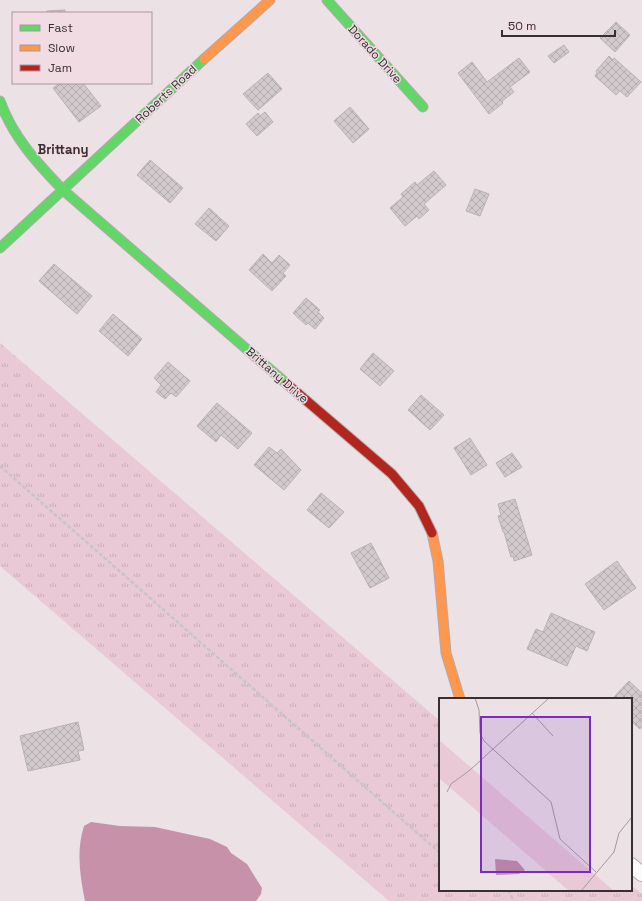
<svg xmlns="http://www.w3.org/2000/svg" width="642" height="901" font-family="'Space Grotesk',sans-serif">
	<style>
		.grass { fill: url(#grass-tufts) }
		.water { fill: #c691a9 }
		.building { fill: url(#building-cross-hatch); stroke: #b9b1b4 }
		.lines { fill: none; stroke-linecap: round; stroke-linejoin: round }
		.street-casing { stroke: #b2aaad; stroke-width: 16 }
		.fast-casing { stroke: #b2aaad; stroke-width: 11 }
		.slow-casing { stroke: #b2aaad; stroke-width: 11 }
		.jam-casing { stroke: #b2aaad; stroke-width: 11 }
		.path { stroke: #c9c4c6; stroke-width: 2.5; stroke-dasharray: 4 2; stroke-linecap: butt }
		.street { stroke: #fcfafb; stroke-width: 14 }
		.fast { stroke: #63d668; stroke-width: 9 }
		.slow { stroke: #ff974d; stroke-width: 9 }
		.jam { stroke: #b3261e; stroke-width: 9 }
		.labels { text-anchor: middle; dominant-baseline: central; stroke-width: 3; stroke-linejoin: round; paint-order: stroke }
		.street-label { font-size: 12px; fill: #372f32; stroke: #f1dce4 }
		.neighbourhood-label { font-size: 13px; font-weight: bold; fill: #372f32; stroke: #f1dce4 }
		.inset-road { fill: none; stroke: #a49a9d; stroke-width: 1 }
		.view { fill: #7b2cbf; fill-opacity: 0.15; stroke: #7b2cbf; stroke-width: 2 }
		.inset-edge { fill: none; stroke: #372f32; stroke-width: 2 }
	</style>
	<defs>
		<pattern id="grass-tufts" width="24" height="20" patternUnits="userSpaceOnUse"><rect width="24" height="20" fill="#e9c9d6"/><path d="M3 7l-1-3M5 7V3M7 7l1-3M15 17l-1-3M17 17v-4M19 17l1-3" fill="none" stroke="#c8adb8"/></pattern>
		<pattern id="building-cross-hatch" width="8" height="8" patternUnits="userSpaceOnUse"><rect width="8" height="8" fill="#d1c9cb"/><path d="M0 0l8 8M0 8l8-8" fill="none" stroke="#b4adaf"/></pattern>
	</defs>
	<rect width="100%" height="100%" fill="#ece1e5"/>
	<path class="grass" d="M0,343L440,721V890H631V885L642,894V901H389L0,566Z"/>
	<path class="water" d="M91,822L120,826L155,827L210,839L227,847L231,853L247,864L262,888L261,894L256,901H85C80,876 76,851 84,826Z"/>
	<path class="building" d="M65,10V13H47V11Z
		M616,22L630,35L615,52L600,38Z
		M564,45L569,52L554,63L548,56Z
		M609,56L613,60L614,58L641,82L627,97L620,91L616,95L595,76L597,73L596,71Z
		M519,58L530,72L510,87L514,92L502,101L503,103L489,114L458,73L472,62L487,82Z
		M268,73L282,89L258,110L243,94Z
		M60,83H83L101,106L79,122L53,88Z
		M350,107L369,129L353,143L334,121Z
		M265,112L273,122L257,136L246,124L258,113L260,116Z
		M150,160L183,188L170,203L137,175Z
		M434,171L446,185L424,204L429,210L419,219L417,216L405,226L390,208L403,197L401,194L415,182L417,185Z
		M475,189L489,194L480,216L466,211Z
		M209,208L229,226L216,241L195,224Z
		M263,254L272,263L279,255L290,265L283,273L286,276L272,291L249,270Z
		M54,264L92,296L77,314L39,281Z
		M306,298L320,310L318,312L324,318L315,329L308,323L306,325L293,313Z
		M113,314L142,339L128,356L99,331Z
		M373,353L394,371L380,386L360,369Z
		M168,362L190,381L176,397L171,393L165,399L156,392L161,385L154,378Z
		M421,395L444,415L430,430L408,410Z
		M217,403L252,433L238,449L221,435L216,442L197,426Z
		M470,438L487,465L471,475L454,448Z
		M269,447L277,453L281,449L301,470L284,490L254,465Z
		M512,453L522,467L505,477L496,463Z
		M321,493L344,512L329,528L307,510Z
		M515,499L532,555L514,561L513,556L511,557L504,532H503L498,516L501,515L498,504Z
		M371,543L389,578L370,588L351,553Z
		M617,561L636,588L604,610L585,584Z
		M551,613L595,632L587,651L576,646L567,666L527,649L536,629L543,632Z
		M629,681L642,693V726L640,729L631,721V699H612Z
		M78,722L84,750L78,751L80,760L28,771L20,736Z"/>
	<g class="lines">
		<g class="street-casing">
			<path id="street" d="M631,865L642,874"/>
		</g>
		<g class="fast-casing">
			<path id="fast" d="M327,0L423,107
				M0,101C13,137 37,163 63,190L287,384
				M0,248L204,59"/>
		</g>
		<g class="slow-casing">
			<path id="slow" d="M204,59L270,0
				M432,533L438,561L446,653L460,699"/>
		</g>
		<g class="jam-casing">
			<path id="jam" d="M287,384L392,474L419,506L432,533"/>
		</g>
		<path class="path" d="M0,466L440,853
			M508,890L514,901"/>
		<use href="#street" class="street"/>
		<use href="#fast" class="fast"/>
		<use href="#slow" class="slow"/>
		<use href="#jam" class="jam"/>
	</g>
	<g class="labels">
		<g class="street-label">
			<text transform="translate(375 54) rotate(48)">Dorado Drive</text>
			<text transform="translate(166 94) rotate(-43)">Roberts Road</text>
			<text transform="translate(277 375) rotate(41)">Brittany Drive</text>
		</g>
		<g class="neighbourhood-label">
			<text x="63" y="149">Brittany</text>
		</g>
	</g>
	<g transform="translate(439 698)">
		<rect width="193" height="193" fill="#ece1e5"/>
		<path d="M0,42L175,193H130L0,80Z" fill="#e9c9d6"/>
		<path d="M56,161L78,163L86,172L80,176L57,177Z" fill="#c691a9"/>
		<path class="inset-road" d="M36,0L40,12L41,35L45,43L112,104L121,141L157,174M93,15L114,38M8,94L12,86L31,72L110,0M142,193L175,154L180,135L193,119"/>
		<path class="view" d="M42,19H151V174H42Z"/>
		<rect width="193" height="193" class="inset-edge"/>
	</g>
	<rect x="12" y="12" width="140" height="72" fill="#f1dce4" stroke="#a7979d"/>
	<rect x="20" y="25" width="20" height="6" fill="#63d668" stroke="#a7979d"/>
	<text x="48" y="32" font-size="12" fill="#372f32">Fast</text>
	<rect x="20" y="45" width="20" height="6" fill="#ff974d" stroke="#a7979d"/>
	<text x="48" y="52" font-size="12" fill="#372f32">Slow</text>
	<rect x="20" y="65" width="20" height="6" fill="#b3261e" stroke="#a7979d"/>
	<text x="48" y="72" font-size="12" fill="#372f32">Jam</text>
	<path d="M502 30v6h113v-6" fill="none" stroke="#372f32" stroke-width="2"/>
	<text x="508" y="30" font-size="12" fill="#372f32" stroke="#f1dce4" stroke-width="3" paint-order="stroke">50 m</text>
</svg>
